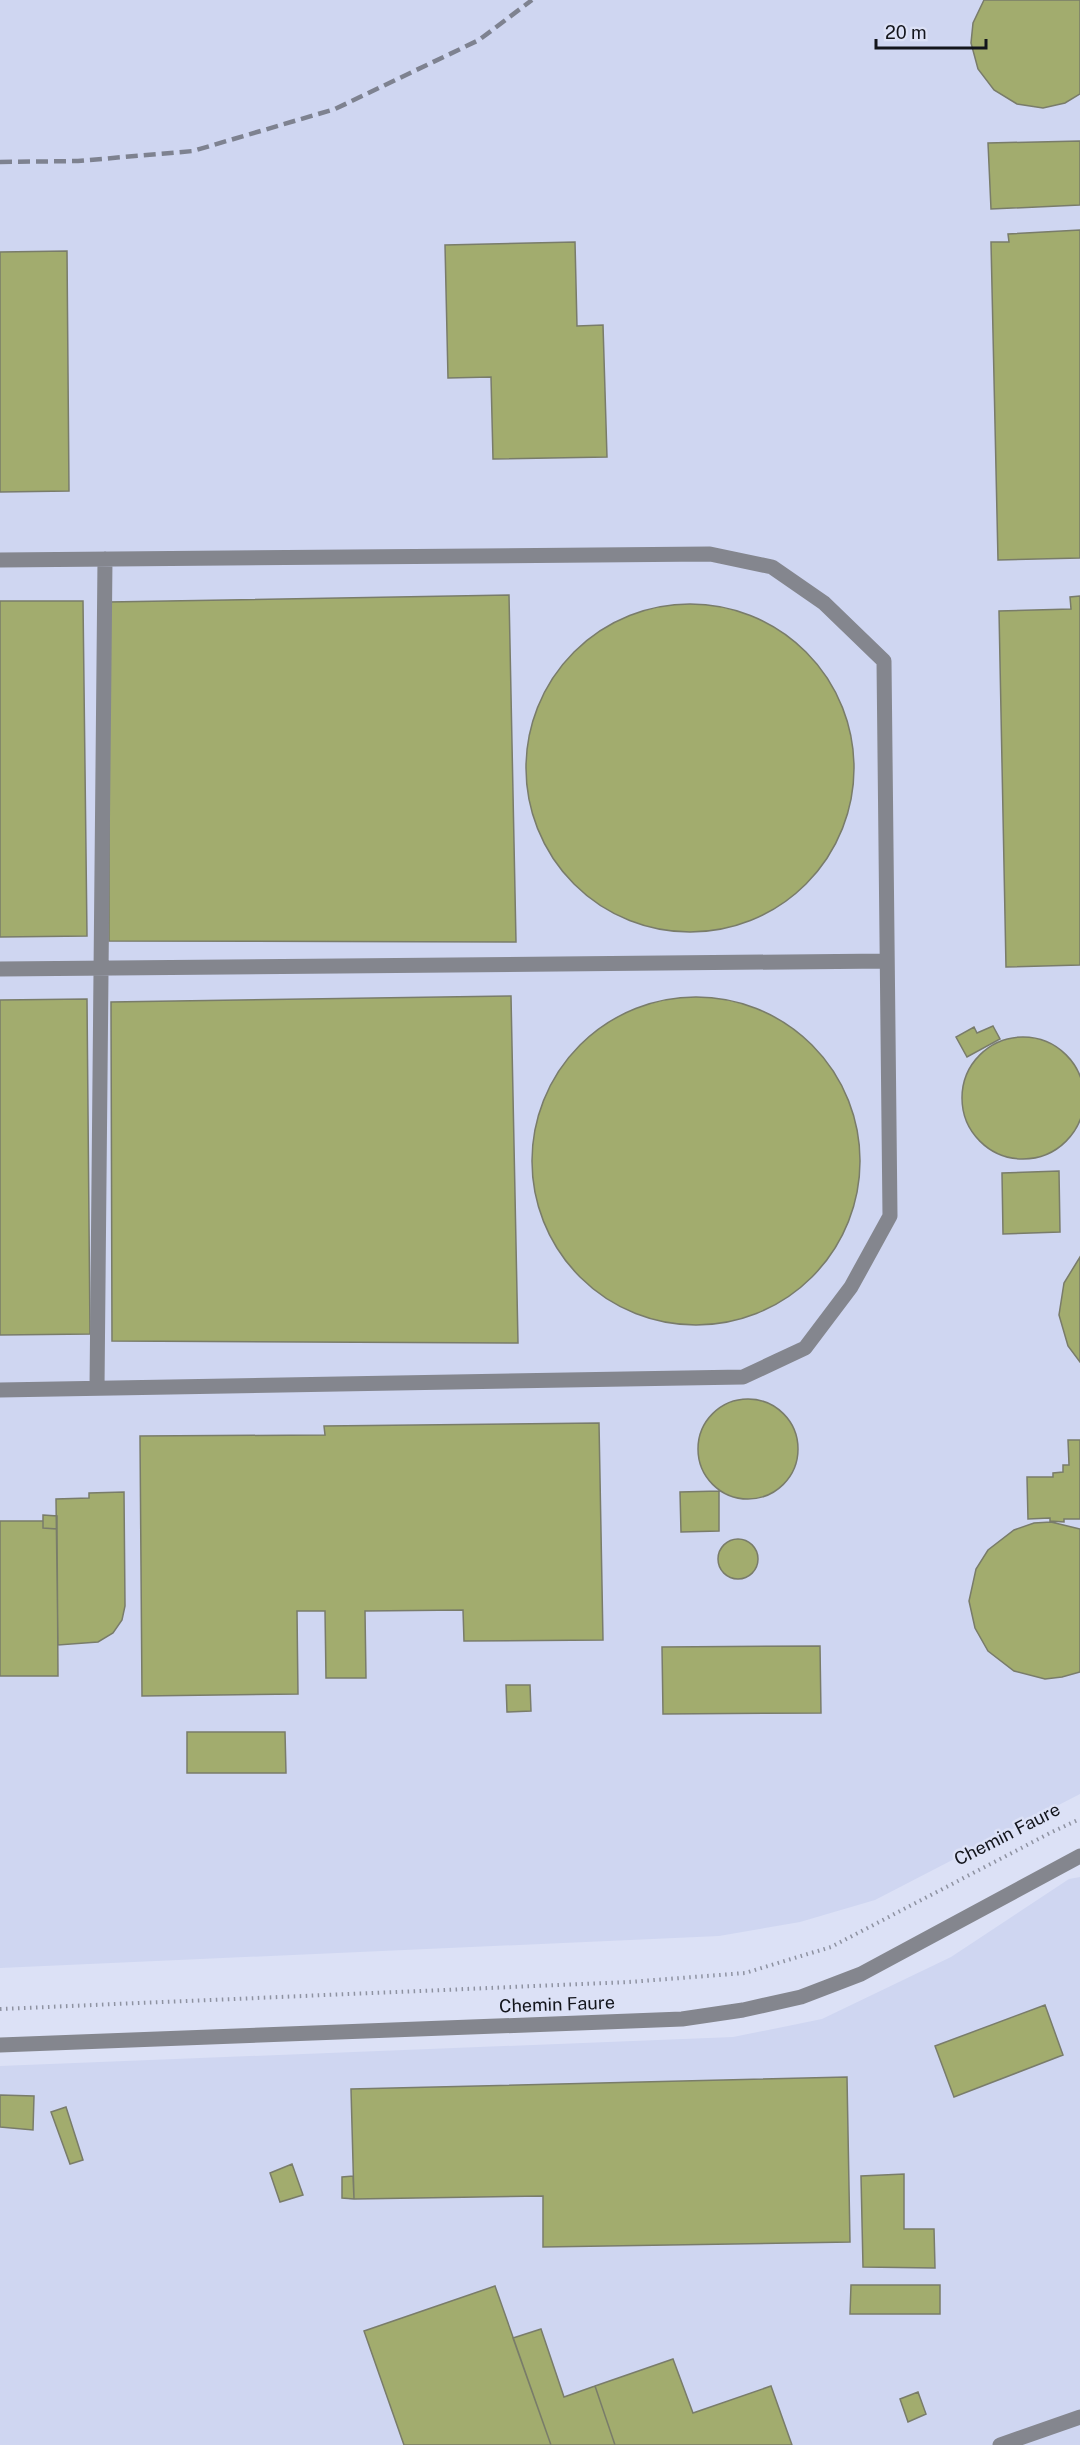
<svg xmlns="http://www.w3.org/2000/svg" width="1080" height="2445" font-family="'Public Sans',sans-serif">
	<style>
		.built { fill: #cfd6f1 }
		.building { fill: #a2ac6e; stroke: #797c6a; stroke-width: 1.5 }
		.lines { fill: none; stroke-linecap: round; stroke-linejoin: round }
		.path { stroke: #8e92a1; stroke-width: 4; stroke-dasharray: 1.5 4.5; stroke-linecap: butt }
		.lane { stroke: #84868e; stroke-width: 15 }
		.street { stroke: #84868e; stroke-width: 15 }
		.rail { stroke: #7e8290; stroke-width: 4.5; stroke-dasharray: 12 6; stroke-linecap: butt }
		.labels { text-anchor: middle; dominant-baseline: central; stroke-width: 5; stroke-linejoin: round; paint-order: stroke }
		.street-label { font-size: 18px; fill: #13151c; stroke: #dce1f6 }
	</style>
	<rect width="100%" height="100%" fill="#dce1f6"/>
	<path class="built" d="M0,0H1080V1794L875,1900L800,1922L719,1936L0,1968Z
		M1080,1877V2445H0V2066L733,2037L822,2019L951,1957L1069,1879Z"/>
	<path class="building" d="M984,0H1080V94L1065,103L1043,108L1017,104L994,90L978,69L971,43L973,23Z
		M1080,141V205L991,209L988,143Z
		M1080,230V558L998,560L991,242H1009L1008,234Z
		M575,242L577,326L603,325L607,457L493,459L491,377L448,378L445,245Z
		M67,251L69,491L0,492V252Z
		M509,595L516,942L109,941V602Z
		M1080,596V965L1006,967L999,611L1071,609L1070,597Z
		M0,601H83L87,936L0,937Z
		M526 768a164 164 0 1 1 328 0a164 164 0 1 1-328 0Z
		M511,996L518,1343L112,1341L111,1002Z
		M532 1161a164 164 0 1 1 328 0a164 164 0 1 1-328 0Z
		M87,999L90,1334L0,1335V1000Z
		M993,1026L1000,1039L967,1057L956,1037L974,1027L977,1033Z
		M962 1098a61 61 0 1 1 122 0a61 61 0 1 1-122 0Z
		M1059,1171L1060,1232L1003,1234L1002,1173Z
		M1080,1257V1362L1068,1346L1059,1315L1064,1283Z
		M698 1449a50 50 0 1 1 100 0a50 50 0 1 1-100 0Z
		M599,1423L603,1640L464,1641L463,1610L365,1611L366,1678H326L325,1611H297L298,1694L142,1696L140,1436L325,1435L324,1426Z
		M1068,1440H1080V1519H1064V1522L1050,1521V1518L1028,1519L1027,1477H1053V1473L1063,1472V1465H1069Z
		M719,1491V1531L681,1532L680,1492Z
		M124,1492L125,1606L122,1620L113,1633L98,1642L58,1645L56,1499L89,1498V1493Z
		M43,1515L57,1516V1529L43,1528Z
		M0,1521H43V1528L57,1529L58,1676H0Z
		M1051,1522L1080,1529V1672L1062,1677L1045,1679L1014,1671L988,1651L975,1628L969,1601L976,1569L988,1550L1014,1530L1034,1523Z
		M718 1559a20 20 0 1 1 40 0a20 20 0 1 1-40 0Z
		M820,1646L821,1713L663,1714L662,1647Z
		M506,1685H530L531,1711L507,1712Z
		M187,1732H285L286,1773H187Z
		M1045,2005L1063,2055L954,2097L935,2046Z
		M847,2077L850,2242L543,2247V2196L354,2199L351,2089Z
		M0,2095L34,2096L33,2130L0,2127Z
		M66,2107L83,2160L70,2164L51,2112Z
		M292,2164L303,2195L280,2202L270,2173Z
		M904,2174V2229H934L935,2268L863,2267L861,2176Z
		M353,2176L354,2199L342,2198V2177Z
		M851,2285H940V2314H850Z
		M495,2286L551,2445H404L364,2331Z
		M541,2329L564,2397L595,2386L615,2445H551L513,2338Z
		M673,2359L693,2413L771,2386L792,2445H615L595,2386Z
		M918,2392L926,2414L908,2422L900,2399Z"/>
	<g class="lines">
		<path class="path" d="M0,2009L629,1982L745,1973L831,1947L1052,1832L1080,1819"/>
		<path class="lane" d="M0,560L710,554L772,567L824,603L884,661L890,1216L851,1287L805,1348L743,1377L0,1390
			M0,969L887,961
			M97,1388L105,559"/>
		<path class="street" d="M0,2045L682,2019L743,2010L801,1997L861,1974L1080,1856
			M1000,2445L1080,2417"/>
		<path class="rail" d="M0,162L78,161L193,151L335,109L479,40L532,0"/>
	</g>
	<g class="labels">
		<g class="street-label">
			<text transform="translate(1007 1834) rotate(-27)">Chemin Faure</text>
			<text transform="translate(557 2004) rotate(-2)">Chemin Faure</text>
		</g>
	</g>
	<path d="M876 39v9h110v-9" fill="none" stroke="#13151c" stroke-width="3"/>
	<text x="885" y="39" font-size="18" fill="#13151c" stroke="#dce1f6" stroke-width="4.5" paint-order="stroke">20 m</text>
</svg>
